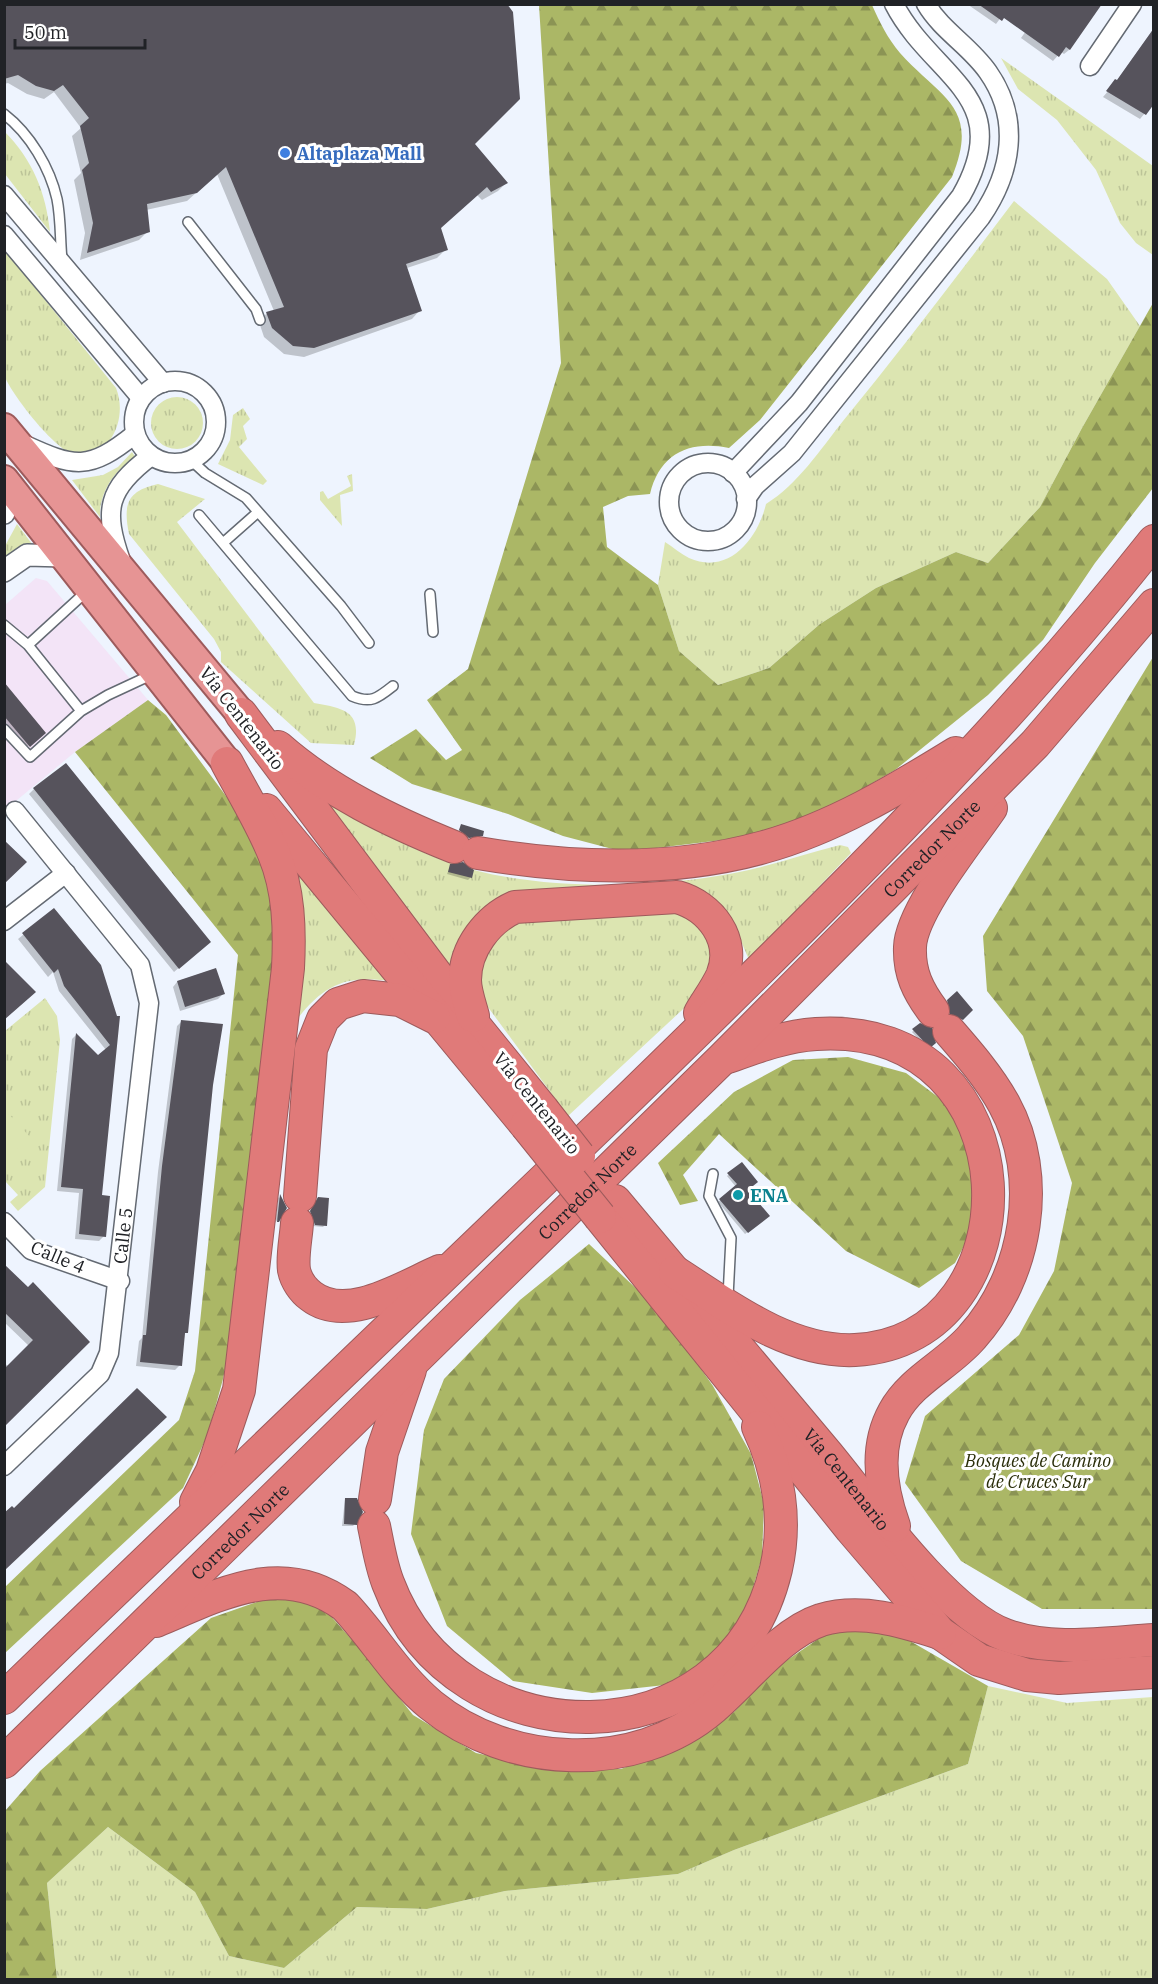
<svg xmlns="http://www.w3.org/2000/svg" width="1158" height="1984" font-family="'IBM Plex Serif',serif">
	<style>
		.commercial { fill: #f3e4f7 }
		.grass { fill: url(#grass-tufts) }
		.forest { fill: url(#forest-firs) }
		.garden { fill: #dce5b1 }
		.shadow { fill: #0003 }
		.building { fill: #56535c }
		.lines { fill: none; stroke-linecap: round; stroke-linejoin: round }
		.service-casing { stroke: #646a73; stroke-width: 12 }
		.minor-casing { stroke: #646a73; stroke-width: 21 }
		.tertiary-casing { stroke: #646a73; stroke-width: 24 }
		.trunk-casing { stroke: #9d5b5c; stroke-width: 32 }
		.motorway-casing { stroke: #9d5b5c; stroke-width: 34 }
		.service { stroke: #fff; stroke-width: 9 }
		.minor { stroke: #fff; stroke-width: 18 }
		.tertiary { stroke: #fff; stroke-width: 21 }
		.trunk { stroke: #e69494; stroke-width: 28 }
		.motorway { stroke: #e07a79; stroke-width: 32 }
		.motorway-bridge-casing { stroke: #9d5b5c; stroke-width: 34; stroke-linecap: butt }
		.motorway-bridge { stroke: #e07a79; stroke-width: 32 }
		.shop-dot { fill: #3f7fe0; stroke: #fff; stroke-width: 2 }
		.culture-dot { fill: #0f9aa8; stroke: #fff; stroke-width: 2 }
		.labels { text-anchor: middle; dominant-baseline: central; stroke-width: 6; stroke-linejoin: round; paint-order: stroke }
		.shop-label { font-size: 18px; font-weight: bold; fill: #366cbe; stroke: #fff; text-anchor: start }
		.street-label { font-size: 18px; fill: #202226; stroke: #fff }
		.culture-label { font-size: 18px; font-weight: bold; fill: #0d838f; stroke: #fff; text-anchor: start }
		.park-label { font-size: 18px; font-style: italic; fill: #2b2f0b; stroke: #fff }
	</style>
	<defs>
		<pattern id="grass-tufts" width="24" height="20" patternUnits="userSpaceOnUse" patternTransform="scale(1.5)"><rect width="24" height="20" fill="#dce5b1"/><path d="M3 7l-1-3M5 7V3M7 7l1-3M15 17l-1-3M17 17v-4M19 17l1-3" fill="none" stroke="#bcc498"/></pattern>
		<pattern id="forest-firs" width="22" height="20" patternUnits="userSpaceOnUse" patternTransform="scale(1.5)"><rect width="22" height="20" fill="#abb766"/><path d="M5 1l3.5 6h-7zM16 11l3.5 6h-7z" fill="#8b9454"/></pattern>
	</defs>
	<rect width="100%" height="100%" fill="#eef4fe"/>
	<path class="commercial" d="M36,578L47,581L148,700L75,752L5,810V605Z"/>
	<path class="grass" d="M1001,58L1153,166V255L1136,243L1120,223L1096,170L1057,120L1018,89Z
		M4,131C33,160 46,193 50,232L5,174Z
		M1014,201L1107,279L1140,326L1082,428L1040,507L988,563L956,552L876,588L820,624L769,668L718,685L679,651L658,585L665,542C673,547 681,554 689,558C729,576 758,538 766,504C798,484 820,450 843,421C902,349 958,275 1014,201Z
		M4,249L116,388C129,420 108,465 69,452C52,445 12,395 5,377C2,368 5,354 5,345C5,313 5,281 4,249Z
		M151 423a26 26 0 1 1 52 0a26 26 0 1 1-52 0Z
		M243,408L250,419L243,426L247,439L239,447L267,481L263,485L218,464L230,440L233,415Z
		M132,452L136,458C115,468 99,493 100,517L72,480L103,475L118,467Z
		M352,474L353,491L340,495L342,526L320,500V492L323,491L328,499L351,486L347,476Z
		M158,484L205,499L177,522L314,703C341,708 363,710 354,745L311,743L221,662V652L214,639L129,534C123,504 127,491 158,484Z
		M17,524L35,548L5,563V546Z
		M316,793C357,819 399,844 445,861C530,893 669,890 757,868C785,861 812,852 840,845L848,847L851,853L749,960L734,924L720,905L522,895L458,978Z
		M291,860L396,982C349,974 325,982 295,1022L301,914L300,886Z
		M661,905L701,919L715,962L695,998L568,1116L482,999L475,969L511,920Z
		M45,998L57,1016L60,1040L45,1187L18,1211L10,1202L18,1195L5,1181V1031Z
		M988,1686L1067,1703L1153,1697V1979H57L47,1883L108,1827L195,1892L229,1956L284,1968L357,1907L427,1909L505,1891L678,1874L734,1850L968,1764Z"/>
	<path class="forest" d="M539,5H872C879,21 888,39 900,53C940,98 981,106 952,177L760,420L729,448C690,440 660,453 650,494L628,496L603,507L607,547L658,585L679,651L718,685L769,668L820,624L876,588L956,552L988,563L1040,507L1082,428L1153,303V488L1095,563L1043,640L988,695L895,770L845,799L790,825L730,839L624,852L563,836L508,814L412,784L370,758L416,729L446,760L462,750L427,700L468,669L561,363Z
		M1153,657V1609H1042L961,1561L905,1483L925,1416L1019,1335L1054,1271L1072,1183L1023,1036L987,991L983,936Z
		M148,700L166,715L240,815L270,880L276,933L234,1324L223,1379L208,1434L183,1488L5,1653V1587L179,1420L195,1371L238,955L75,752Z
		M848,1057L906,1073L950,1106L971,1143L975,1225L955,1263L919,1288L846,1251L719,1134L683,1175L698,1201L680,1205L658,1163L734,1092L793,1060Z
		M589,1244L660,1311L713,1386L751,1454L764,1504L762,1557L746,1612L723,1651L665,1685L592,1693L513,1681L447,1626L411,1534L424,1430L444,1379L520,1300Z
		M271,1597L321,1605L361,1650L413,1715L476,1753L546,1768L621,1769L679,1746L734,1712L777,1667L821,1637L858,1625L891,1630L988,1686L968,1764L734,1850L678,1874L505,1891L427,1909L357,1907L284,1968L229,1956L195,1892L108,1827L47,1883L57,1979L5,1980V1811L40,1771L211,1618Z"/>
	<path class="garden" d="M5,1110L30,1137L5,1160Z"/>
	<path class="shadow" d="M4,4L473,144L506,183L498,191L482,200L477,195L440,228L446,249L437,258L407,268L420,310L412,319L304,357L284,354L264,337L259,322L267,313L274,311L217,174L187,201L146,210L148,231L139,240L80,260L85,233L74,180L81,173L72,136L81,128L54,92L44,99L27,94L8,83L4,84Z
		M967,4H1011L996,24Z
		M1045,4H1099L1069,50L1064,54L1061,52L1053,61L1021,38Z
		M1154,28V102L1140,119L1103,97L1116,82Z
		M4,684L44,733L27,747L4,720Z
		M34,789L204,946L174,972L29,794Z
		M461,826L482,835L467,839L458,832Z
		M451,865L472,871L470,878L468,880L447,874Z
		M54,910L116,1018L100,1196L104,1236L99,1241L75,1239L79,1193L57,1191L72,1039L76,1035L98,1057L106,1050L59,991L53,972L48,977L18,939Z
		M215,970L223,994L218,999L180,1011L173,987L177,982Z
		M957,994L971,1010L960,1021L949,1015L946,1003Z
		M182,1021L212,1085L189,1306L180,1365L175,1370L136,1366L139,1341L142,1338L158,1172L177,1026Z
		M920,1025L934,1042L927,1048L912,1032Z
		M741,1164L746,1191L768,1216L745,1234L718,1202L736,1187L727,1176Z
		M279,1197L286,1208L275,1223L278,1198Z
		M316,1201L325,1225L323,1227L313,1226L308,1214Z
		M4,1267L88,1342L4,1426V1363L8,1366L29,1346L4,1322Z
		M345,1499L355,1524L353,1526H342Z"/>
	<path class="building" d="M4,4H507L513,12L520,99L475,144L508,183L491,192L487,187L441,228L448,250L406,264L422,311L314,348L293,346L272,328L266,312L284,307L226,167L197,193L147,204L150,232L87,253L93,223L82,170L89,163L80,126L89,118L63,85L54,91L36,86L18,75L4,79Z
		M978,4H1102L1070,50L1066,47L1059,57L1004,18L1002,21Z
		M1154,28V104L1146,115L1106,91L1115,79L1117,80Z
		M4,682L46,733L30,747L4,716Z
		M66,763L211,942L179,969L33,788Z
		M461,824L484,831L483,836L469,838L459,830Z
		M4,840L27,862L4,884Z
		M463,862L474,870L472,878L448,872L450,864Z
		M54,908L101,965L117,1016H120L102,1195L110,1196L106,1237L79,1234L83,1189L61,1187L76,1033L98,1055L110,1045L64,986L58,969L54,973L22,933Z
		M4,960L36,992L4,1020Z
		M216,968L225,994L185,1007L177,981Z
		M957,991L973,1010L963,1020L950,1014L947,1000Z
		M181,1020L223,1024L213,1085L188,1333H185L182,1366L140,1362L143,1335H146L162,1166Z
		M920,1023L932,1028L936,1043L930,1048L912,1029Z
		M742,1162L758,1182L748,1190L770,1216L748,1233L719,1199L737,1184L727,1173Z
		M280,1194L287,1208L279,1222H277Z
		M318,1197L329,1198L327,1226L315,1225L310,1211Z
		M4,1264L28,1287L33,1282L90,1342L4,1427V1369L33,1340L4,1312Z
		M137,1388L167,1417L4,1571V1513L12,1506L14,1508Z
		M345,1498H357L363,1512L357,1525L344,1524Z"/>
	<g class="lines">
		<g class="service-casing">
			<path id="service" d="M4,114C30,134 50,168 57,199C61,219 60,240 62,260
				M188,222L256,309L260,320
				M192,461L205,473L246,498L341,606L369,643
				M199,515L352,696C371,704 378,698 393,686
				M223,543L258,512
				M430,594L433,632
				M4,625L28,645L81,711L108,695L151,675
				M28,645L88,590
				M4,729L30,757L81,711
				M713,1174L709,1196L731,1238L728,1297"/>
		</g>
		<g class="minor-casing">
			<g id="minor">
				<path d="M1090,66L1132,4"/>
				<path d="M4,195L163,383"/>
				<path d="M4,235L141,398"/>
				<circle cx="175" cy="422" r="41"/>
				<path d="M23,444C75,468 89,471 135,434"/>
				<circle cx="708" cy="502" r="39"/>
				<path d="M733,473L799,403L961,196C1018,96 932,78 894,4"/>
				<path d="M746,499L755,486L792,453L981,217C1012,172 1021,119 988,72C970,46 942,31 926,4"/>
				<path d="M121,561C103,510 107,489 151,456"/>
				<path d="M4,921L66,873"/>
				<path d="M4,1222L31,1250L120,1281"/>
				<path id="s1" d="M4,1466L100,1374L109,1353L149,1003L140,965L15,811"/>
			</g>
		</g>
		<g class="tertiary-casing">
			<path id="tertiary" d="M4,485V513
				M4,571L27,555L64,556"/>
		</g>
		<g class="trunk-casing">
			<path id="trunk" d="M4,428L241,714
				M4,480L227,763"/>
		</g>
		<g class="motorway-casing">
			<g id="motorway">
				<path d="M241,714L475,1026L543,1110"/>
				<path d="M278,747C329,792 392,822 454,847"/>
				<path d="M266,810L526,1125"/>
				<path d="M478,853C573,869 671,873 764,847C833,828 896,790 956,753"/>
				<path d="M933,1011C918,991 909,973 910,947C911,911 970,839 991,808"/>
				<path d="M473,1016C470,1005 465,991 465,980C465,948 488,919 515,907L677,897C710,906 737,940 722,976C716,989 707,1001 700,1013"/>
				<path d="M300,1196L311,1049L323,1019L338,1004L363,996L400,1000L434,1017"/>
				<path id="s2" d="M615,1201C686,1286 757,1371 828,1455C869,1505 946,1613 1005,1635C1051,1652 1105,1643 1154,1640"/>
				<path d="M600,1217L851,1529L940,1633L979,1660L1027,1675L1059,1678L1154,1672"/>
				<path d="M297,1223C296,1238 292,1256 294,1270C296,1280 303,1290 311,1296C347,1324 405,1286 440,1271"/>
				<path d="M675,1272C728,1306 789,1353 855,1350C1039,1341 1038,1020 816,1034C785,1036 756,1047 728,1057"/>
				<path d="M375,1499L382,1452L410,1370"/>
				<path d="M196,1502L212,1471L239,1390L288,968C290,930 289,890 274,854C261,822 243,793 227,763"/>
				<path d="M374,1526C378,1545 381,1565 388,1583C456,1763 730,1765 776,1569C787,1521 779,1471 758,1427"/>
				<path d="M894,1526C881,1490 874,1448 894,1412C911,1380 949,1364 972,1337C1027,1276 1044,1177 1004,1104C989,1077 969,1054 949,1031"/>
				<path d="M156,1621C219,1595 282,1559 345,1606C375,1638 397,1677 431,1705C508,1768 635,1775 713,1708C745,1681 781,1633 821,1620C861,1608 902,1621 940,1633"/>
				<path d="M4,1698C212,1496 423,1297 631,1096C813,919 996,741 1154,541"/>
				<path id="s3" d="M4,1762L722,1059L1035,744L1154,605"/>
			</g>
		</g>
		<use href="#service" class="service"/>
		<use href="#minor" class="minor"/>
		<use href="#tertiary" class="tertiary"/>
		<use href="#trunk" class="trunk"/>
		<use href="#motorway" class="motorway"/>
		<g class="motorway-bridge-casing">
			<path id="motorway-bridge" d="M543,1110L579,1156
				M526,1125L600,1217"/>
		</g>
		<use href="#motorway-bridge" class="motorway-bridge"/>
	</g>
	<circle class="shop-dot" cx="285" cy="153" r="6"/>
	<circle class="culture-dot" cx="738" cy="1195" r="6"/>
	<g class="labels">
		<g class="shop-label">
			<text x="297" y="153">Altaplaza Mall</text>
		</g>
		<g class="street-label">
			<text transform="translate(242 718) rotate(52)">Vía Centenario</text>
			<text stroke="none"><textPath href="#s3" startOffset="1302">Corredor Norte</textPath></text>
			<text transform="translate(537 1103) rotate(51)">Vía Centenario</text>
			<text stroke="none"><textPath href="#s3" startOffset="816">Corredor Norte</textPath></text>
			<text stroke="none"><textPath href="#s1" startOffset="274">Calle 5</textPath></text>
			<text transform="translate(58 1257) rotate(23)">Calle 4</text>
			<text stroke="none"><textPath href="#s2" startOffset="362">Vía Centenario</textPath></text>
			<text stroke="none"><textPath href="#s3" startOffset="330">Corredor Norte</textPath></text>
		</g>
		<g class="culture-label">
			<text x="750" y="1195">ENA</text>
		</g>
		<g class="park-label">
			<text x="1038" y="1460">Bosques de Camino<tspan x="1038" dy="21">de Cruces Sur</tspan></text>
		</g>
	</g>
	<rect width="1158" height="1984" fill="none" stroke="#202226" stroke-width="12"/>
	<path d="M15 39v9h130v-9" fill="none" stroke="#202226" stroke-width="3"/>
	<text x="24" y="39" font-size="18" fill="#202226" stroke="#ffffff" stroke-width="4.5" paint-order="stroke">50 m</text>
</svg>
